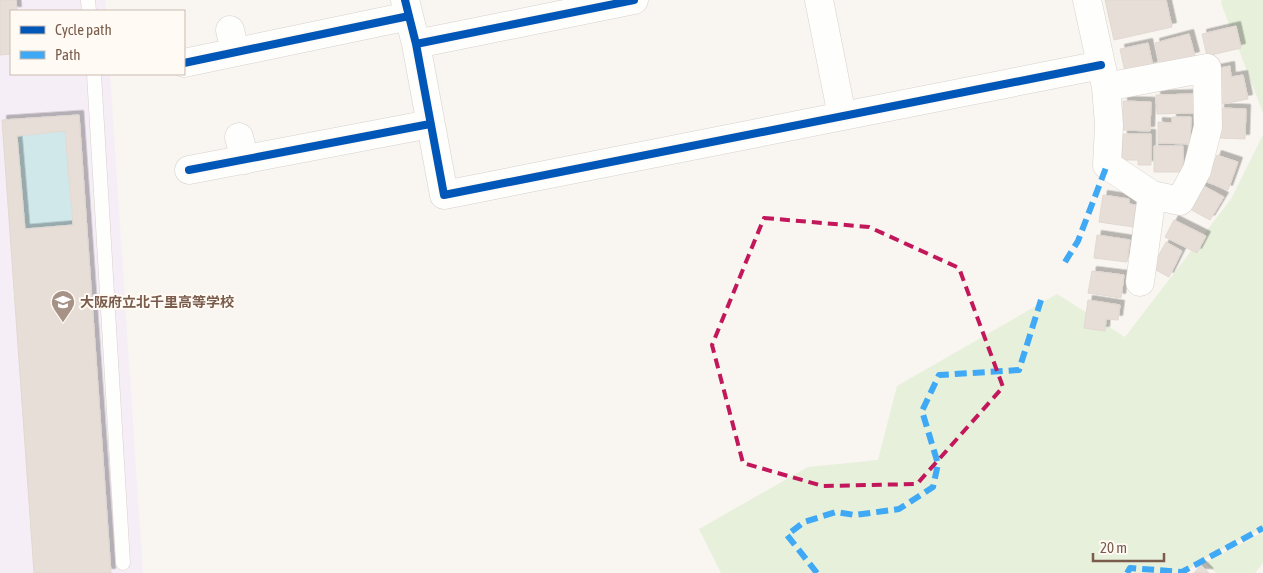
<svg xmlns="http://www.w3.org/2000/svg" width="1263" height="573" font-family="'Asap Condensed','Noto Sans JP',sans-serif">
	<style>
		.education { fill: #f6eef6 }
		.green { fill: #e7f0db }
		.water { fill: #d0e8ea }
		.building { fill: #e6ded7; stroke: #e2d8d2; fill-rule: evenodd; filter: url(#shadow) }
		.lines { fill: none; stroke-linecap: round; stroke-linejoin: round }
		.service-casing { stroke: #d7d1cb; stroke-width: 15 }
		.minor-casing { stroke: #d7d1cb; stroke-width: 29 }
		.service { stroke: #fefefd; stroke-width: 14 }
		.minor { stroke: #fefefd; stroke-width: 28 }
		.quiet { stroke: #3fa9f5; stroke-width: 6; stroke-dasharray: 12 6; stroke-linecap: butt }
		.cycleway-casing { stroke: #fffaf3; stroke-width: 11 }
		.cycleway { stroke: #0057b8; stroke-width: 8 }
		.marked { fill: none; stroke: #c2185b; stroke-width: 4; stroke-dasharray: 10 6; stroke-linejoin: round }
		.labels { text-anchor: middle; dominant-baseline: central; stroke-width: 4; stroke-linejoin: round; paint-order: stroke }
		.poi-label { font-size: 14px; font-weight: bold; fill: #7a5c4d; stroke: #fffaf3; text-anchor: start }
	</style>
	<defs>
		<filter id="shadow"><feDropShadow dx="4.5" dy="-4.5" stdDeviation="0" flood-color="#0004"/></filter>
	</defs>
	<rect width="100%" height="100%" fill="#f9f5f0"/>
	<path class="education" d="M0,0H105L106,11H11V74H110L143,573H0Z"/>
	<path class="green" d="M1222,0H1263V113L1221,3Z
		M1263,135V528L1202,560L1184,573H721L699,529L808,467L878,460L897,386L1057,294L1125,337L1231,199Z
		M1263,532V563L1255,573H1216L1205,563Z"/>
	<path class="water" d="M65,131L73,225L25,229L17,136Z"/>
	<path class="building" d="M0,0H16L17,11H11V54L0,55Z
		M1105,0H1166L1172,27L1114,40Z
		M1236,26L1241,48L1207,56L1202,34Z
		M1189,34L1195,56L1160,65L1155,43Z
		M1148,43L1153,66L1125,72L1120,49Z
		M1230,66L1231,77L1243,75L1248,99L1222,104L1215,69Z
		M1195,94L1196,113L1157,114L1156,95Z
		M1123,101L1151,102L1150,131L1123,130Z
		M1220,108L1246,109L1245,139L1219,138Z
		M79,115L111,573H34L2,120ZM65,131L73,225L25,229L17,136Z
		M1172,117H1191L1190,144L1158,143V122L1172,123Z
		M1123,134H1151V165H1138V160H1122Z
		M1154,146H1183V172H1154Z
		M1217,155L1238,162L1228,190L1207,182Z
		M1202,185L1224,197L1210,220L1188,208Z
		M1103,195L1129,199V204L1136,205L1133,227L1099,222Z
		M1174,220L1206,236L1197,253L1165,237Z
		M1097,235L1130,240L1127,262L1094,258Z
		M1166,242L1182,251L1169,277L1152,268Z
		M1092,271L1124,275L1121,298L1088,293Z
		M1088,300L1120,305L1118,320L1106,319L1105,331L1084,328Z
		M1201,565L1209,573H1194Z"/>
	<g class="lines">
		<g class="service-casing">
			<path id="service" d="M88,0L89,11
				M94,74L123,563"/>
		</g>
		<g class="minor-casing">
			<path id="minor" d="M405,0L416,44L444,195L1101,65
				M819,0L842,116
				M1087,0L1106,87L1109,125L1107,165L1152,195L1180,201L1197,170L1208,127L1207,68L1106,87
				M230,30L235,52
				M416,44L634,0
				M184,63L409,16
				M239,137L245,160
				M189,170L430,124
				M1140,282L1152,195"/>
		</g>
		<use href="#service" class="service"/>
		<use href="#minor" class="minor"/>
		<path class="quiet" d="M1065,262L1078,241L1107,165
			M817,573L787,535L804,522L836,512L855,515L899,509L933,487L938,464L922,411L939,375L1019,370L1041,300
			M1127,573L1130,568L1182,572L1263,528"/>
		<g class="cycleway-casing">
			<path id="cycleway" d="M405,0L416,44L444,195L1101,65
				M416,44L634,0
				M184,63L409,16
				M189,170L430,124"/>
		</g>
		<use href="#cycleway" class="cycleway"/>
	</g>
	<path class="marked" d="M764,218L869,227L959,268L1003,387L917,484L823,486L743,463L712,345Z"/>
	<defs>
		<g id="school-pin" transform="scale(1.25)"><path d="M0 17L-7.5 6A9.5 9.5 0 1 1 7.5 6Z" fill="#a69286" stroke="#fffaf3"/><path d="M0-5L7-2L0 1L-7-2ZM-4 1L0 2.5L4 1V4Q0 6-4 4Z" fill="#fff"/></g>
	</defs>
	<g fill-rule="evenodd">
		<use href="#school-pin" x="63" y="302"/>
	</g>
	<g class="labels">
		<g class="poi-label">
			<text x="80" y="302">大阪府立北千里高等学校</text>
		</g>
	</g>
	<rect x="10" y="10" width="175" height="65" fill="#fffaf3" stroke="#cabbb1"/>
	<rect x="20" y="26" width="25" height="8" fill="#0057b8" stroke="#cabbb1"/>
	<text x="55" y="35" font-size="15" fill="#7a5c4d">Cycle path</text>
	<rect x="20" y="51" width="25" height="8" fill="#3fa9f5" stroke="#cabbb1"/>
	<text x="55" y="60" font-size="15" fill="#7a5c4d">Path</text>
	<path d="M1093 553v8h71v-8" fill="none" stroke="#7a5c4d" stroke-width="2.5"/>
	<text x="1100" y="553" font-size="15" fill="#7a5c4d" stroke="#fffaf3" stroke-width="4" paint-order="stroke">20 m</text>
</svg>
